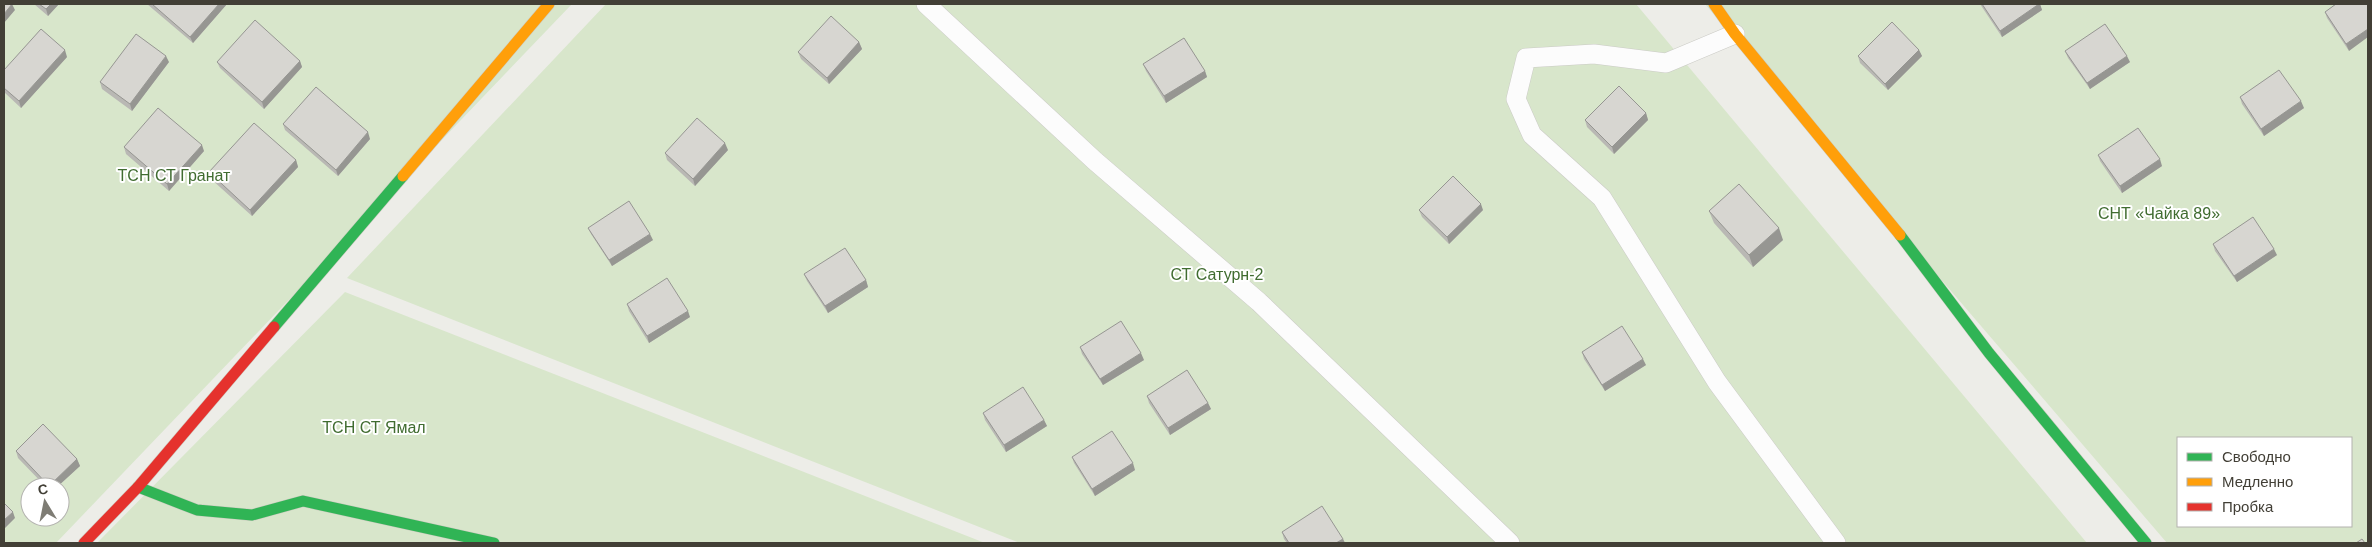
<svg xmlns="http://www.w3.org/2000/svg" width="2372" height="547" font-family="Arial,sans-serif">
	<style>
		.green { fill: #d8e6cb; fill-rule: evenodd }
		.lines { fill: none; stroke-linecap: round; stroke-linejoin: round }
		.lane-casing { stroke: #cbcbc6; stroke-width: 20 }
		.fast-casing { stroke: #cccac0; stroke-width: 12 }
		.slow-casing { stroke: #cccac0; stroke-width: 12 }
		.jam-casing { stroke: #cccac0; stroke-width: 12 }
		.lane { stroke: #fcfcfc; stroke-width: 19 }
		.fast { stroke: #30b455; stroke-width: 11 }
		.slow { stroke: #ff9f0a; stroke-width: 11 }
		.jam { stroke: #e5322d; stroke-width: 11 }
		.wall { fill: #b9b8b4 }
		.shaded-wall { fill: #969692 }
		.building { fill: #d7d6d1; stroke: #969692 }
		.labels { text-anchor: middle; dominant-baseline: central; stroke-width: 4; stroke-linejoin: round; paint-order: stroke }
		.park-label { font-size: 16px; fill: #406c30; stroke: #fff }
	</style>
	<rect width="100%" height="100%" fill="#edede8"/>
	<path class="green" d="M4,4H572L56,543H4ZM30,487H60V517H30Z
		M606,4H1636L2087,543H1020L347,278Z
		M1705,4H2368V543H2167ZM2178,438H2351V526H2178Z
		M345,292L985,543H97Z"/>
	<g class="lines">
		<g class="lane-casing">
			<path id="lane" d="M926,4L1095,161L1259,302L1510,543
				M1735,34L1666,63L1594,54L1526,58L1516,99L1532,135L1602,198L1717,382L1836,543"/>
		</g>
		<g class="fast-casing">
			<path id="fast" d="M1900,235L1989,353L2146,543
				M274,327L403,176
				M138,487L197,510L252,515L303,501L494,543"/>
		</g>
		<g class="slow-casing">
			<path id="slow" d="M1714,4L1735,34L1900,235
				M403,176L549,4"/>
		</g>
		<g class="jam-casing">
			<path id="jam" d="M84,543L138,487L274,327"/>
		</g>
		<use href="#lane" class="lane"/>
		<use href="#fast" class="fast"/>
		<use href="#slow" class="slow"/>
		<use href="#jam" class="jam"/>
	</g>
	<path class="wall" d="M34,4H59L48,16Z
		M147,4H227L193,43Z
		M1980,4H2040L2042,10L2002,37Z
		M2336,4L2349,51L2327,18L2325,12Z
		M859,42L862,49L829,84L801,59L798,52Z
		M1919,50L1922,56L1888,90L1860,63L1858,56Z
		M2065,51L2130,62L2090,89L2068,58Z
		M67,57L21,108L4,92V70Z
		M300,61L302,67L264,109L220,68L217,62Z
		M169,62L132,111L102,89L100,82Z
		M1143,64L1205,71L1207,77L1166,103L1146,71Z
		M2240,97L2304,108L2264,136L2242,104Z
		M1646,113L1648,120L1614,154L1587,127L1585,120Z
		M283,124L370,139L338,176L285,130Z
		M124,147L204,151L169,191L126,154Z
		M728,150L695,186L667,160L665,153Z
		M2098,155L2162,166L2122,193L2100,161Z
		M296,160L298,167L252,216L211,179L209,172Z
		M1419,210H1483L1449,244L1422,217Z
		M1709,211L1783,240L1753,267L1714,223Z
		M588,228L653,240L612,266L591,234Z
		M2213,244L2277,255L2237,282L2215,251Z
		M804,274L866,280L868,287L828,313L807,281Z
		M627,304L690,317L649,343L629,311Z
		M1080,347L1144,360L1103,385L1082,354Z
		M1582,352L1646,365L1605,391L1584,359Z
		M1147,396L1208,403L1211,409L1170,435L1149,403Z
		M983,413L1044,420L1047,426L1006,452L985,420Z
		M16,451L77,459L80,466L57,487H46L18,458Z
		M1072,457L1135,470L1095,496L1074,463Z
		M1282,532L1343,539L1345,543H1287L1284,539Z"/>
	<path class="shaded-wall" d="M12,4L15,10L4,23V14Z
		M51,4H59L48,16L46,9Z
		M219,4H227L193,43L190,37Z
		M2039,4H2040L2042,10L2002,37L2000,31Z
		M2368,29V37L2349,51L2346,44Z
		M859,42L862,49L829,84L827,78Z
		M65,50L67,57L21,108L19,101Z
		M1919,50L1922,56L1888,90L1885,84Z
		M166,56L169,62L132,111L130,104Z
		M2127,56L2130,62L2090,89L2087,83Z
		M300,61L302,67L264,109L262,102Z
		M1205,71L1207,77L1166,103L1164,96Z
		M2301,101L2304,108L2264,136L2261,129Z
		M1646,113L1648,120L1614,154L1612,147Z
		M368,132L370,139L338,176L336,170Z
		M725,143L728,150L695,186L693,179Z
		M202,145L204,151L169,191L167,184Z
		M2160,159L2162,166L2122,193L2120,186Z
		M296,160L298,167L252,216L250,210Z
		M1481,204L1483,210L1449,244L1447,237Z
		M1779,228L1783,240L1753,267L1749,255Z
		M650,234L653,240L612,266L609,260Z
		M2274,249L2277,255L2237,282L2234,276Z
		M866,280L868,287L828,313L825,306Z
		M688,311L690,317L649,343L647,336Z
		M1141,353L1144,360L1103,385L1100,379Z
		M1643,359L1646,365L1605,391L1602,385Z
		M1208,403L1211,409L1170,435L1168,428Z
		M1044,420L1047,426L1006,452L1004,445Z
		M77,459L80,466L57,487H50L49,486Z
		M1133,463L1135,470L1095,496L1092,489Z
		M13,512L15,518L4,529V520Z
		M1343,539L1345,543H1336Z"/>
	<path class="building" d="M4,4H12L4,14Z
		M39,4H51L46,9Z
		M152,4H219L190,37Z
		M1982,4H2039L2000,31Z
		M2336,4H2368V29L2346,44L2325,12Z
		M831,16L859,42L827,78L798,52Z
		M255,20L300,61L262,102L217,62Z
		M1892,22L1919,50L1885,84L1858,56Z
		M2105,24L2127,56L2087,83L2065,51Z
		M41,29L65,50L19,101L4,88V70Z
		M136,34L166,56L130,104L100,82Z
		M1184,38L1205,71L1164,96L1143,64Z
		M2279,70L2301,101L2261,129L2240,97Z
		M1619,86L1646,113L1612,147L1585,120Z
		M316,87L368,132L336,170L283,124Z
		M158,108L202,145L167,184L124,147Z
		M697,118L725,143L693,179L665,153Z
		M254,123L296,160L250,210L209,172Z
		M2138,128L2160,159L2120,186L2098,155Z
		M1453,176L1481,204L1447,237L1419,210Z
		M1739,184L1779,228L1749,255L1709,211Z
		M629,201L650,234L609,260L588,228Z
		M2253,217L2274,249L2234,276L2213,244Z
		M845,248L866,280L825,306L804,274Z
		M667,278L688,311L647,336L627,304Z
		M1121,321L1141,353L1100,379L1080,347Z
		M1622,326L1643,359L1602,385L1582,352Z
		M1187,370L1208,403L1168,428L1147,396Z
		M1023,387L1044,420L1004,445L983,413Z
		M43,424L77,459L49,486L16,451Z
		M1112,431L1133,463L1092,489L1072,457Z
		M4,503L13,512L4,520Z
		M1322,506L1343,539L1336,543H1289L1282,532Z
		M2362,539L2365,543H2356Z"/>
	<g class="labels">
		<g class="park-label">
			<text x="174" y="175">ТСН СТ Гранат</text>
			<text x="2159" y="213">СНТ «Чайка 89»</text>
			<text x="1217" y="274">СТ Сатурн-2</text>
			<text x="374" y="427">ТСН СТ Ямал</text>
		</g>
	</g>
	<rect width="2372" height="547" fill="none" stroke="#423f36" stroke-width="10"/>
	<rect x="2177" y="437" width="175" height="90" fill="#ffffff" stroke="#b3b2af"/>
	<rect x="2187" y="453" width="25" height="8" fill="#30b455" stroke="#b3b2af"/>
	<text x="2222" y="462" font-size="15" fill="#423f36">Свободно</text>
	<rect x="2187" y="478" width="25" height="8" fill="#ff9f0a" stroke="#b3b2af"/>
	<text x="2222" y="487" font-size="15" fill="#423f36">Медленно</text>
	<rect x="2187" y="503" width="25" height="8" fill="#e5322d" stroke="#b3b2af"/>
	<text x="2222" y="512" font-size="15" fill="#423f36">Пробка</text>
	<g transform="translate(45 502) rotate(350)"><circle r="24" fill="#ffffff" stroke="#b3b2af"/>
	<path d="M0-4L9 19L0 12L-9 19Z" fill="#7e7c74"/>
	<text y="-8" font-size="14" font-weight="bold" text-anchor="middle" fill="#423f36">С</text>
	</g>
</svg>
